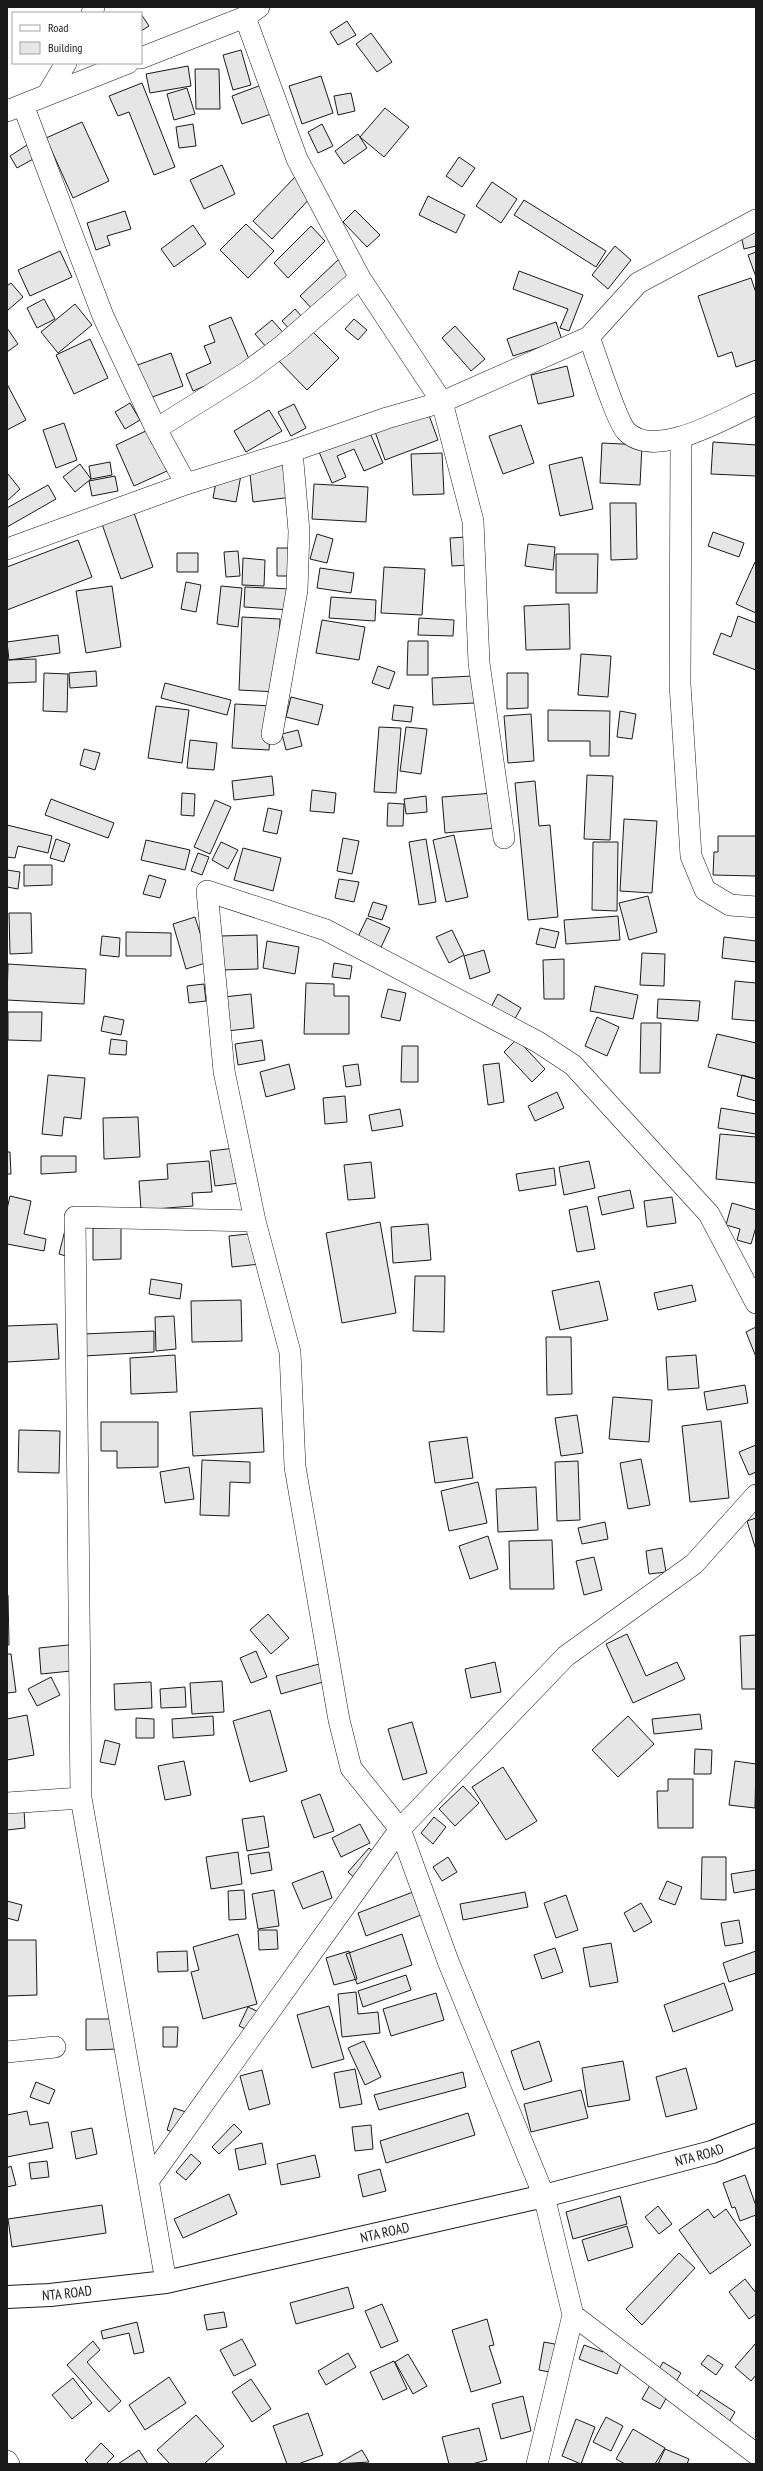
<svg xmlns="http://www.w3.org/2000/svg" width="763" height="2471" font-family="'PT Sans Narrow',sans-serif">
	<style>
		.building { fill: #e6e6e6; stroke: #1a1a1a }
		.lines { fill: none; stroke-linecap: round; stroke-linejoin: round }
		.street-casing { stroke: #1a1a1a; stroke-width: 22 }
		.secondary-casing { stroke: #1a1a1a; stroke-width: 24 }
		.street { stroke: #fff; stroke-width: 21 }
		.secondary { stroke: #fff; stroke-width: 22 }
		.labels { text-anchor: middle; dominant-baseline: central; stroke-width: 3; stroke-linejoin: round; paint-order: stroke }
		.street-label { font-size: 14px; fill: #1a1a1a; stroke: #fff }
	</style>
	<rect width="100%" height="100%" fill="#fff"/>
	<path class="building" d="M141,14L149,26L141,31Z
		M347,21L356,35L338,45L330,32Z
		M371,33L392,62L377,72L356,44Z
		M241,50L251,85L233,90L223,55Z
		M188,66L191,86L150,93L146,74Z
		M195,69H219L220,109H196Z
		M321,76L333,113L302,124L289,86Z
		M142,83L175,167L154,175L129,112L118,116L109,96Z
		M264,84L274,113L242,124L232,96Z
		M187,88L195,114L174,120L167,94Z
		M351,93L355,111L338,115L334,96Z
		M385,108L409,127L384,157L360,137Z
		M82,122L109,181L73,198L46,138Z
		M193,124L196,146L179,148L176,127Z
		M322,124L333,146L318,153L308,132Z
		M358,134L367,148L344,164L335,151Z
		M27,145L35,158L17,168L10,156Z
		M459,157L475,168L462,187L446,176Z
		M222,165L235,194L204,209L190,180Z
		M295,177L313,195L272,239L253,221Z
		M492,182L517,199L501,223L476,206Z
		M428,196L465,215L456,233L419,215Z
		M524,200L606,251L596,267L514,215Z
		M355,210L380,235L367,247L343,222Z
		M125,211L131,229L107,236L110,245L96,250L87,223Z
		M756,222V246L744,249L739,226Z
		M246,224L274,251L248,278L220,250Z
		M193,225L206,244L174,267L161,249Z
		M311,226L325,241L288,278L274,263Z
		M615,246L631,260L608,289L592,275Z
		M60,251L72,277L30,296L18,270Z
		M756,252V277L748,255Z
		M339,259L353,273L314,311L300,296Z
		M519,271L583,295L569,331L560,328L568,309L513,289Z
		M751,278L756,293V360L736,367L732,352L718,357L698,296Z
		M11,283L23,297L7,311V286Z
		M44,299L55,319L37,328L27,308Z
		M75,304L92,325L58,353L41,332Z
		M295,309L304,319L291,331L282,321Z
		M231,317L252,366L193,391L186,374L211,363L204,346L215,342L209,326Z
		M354,319L367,330L358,340L345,329Z
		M272,320L288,338L271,353L255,334Z
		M556,322L562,340L513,356L507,339Z
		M455,326L485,359L471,371L442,338Z
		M7,328L18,344L7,352Z
		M309,328L339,358L307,390L277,359Z
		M90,339L108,378L74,394L56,355Z
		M171,353L183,386L144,400L132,367Z
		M567,366L574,396L538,404L531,375Z
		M7,384L26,420L7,430Z
		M130,403L140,420L125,429L115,412Z
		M294,404L306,428L291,436L278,412Z
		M426,407L438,440L385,460L373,426Z
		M269,410L282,431L246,452L234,431Z
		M64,423L77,460L56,468L43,430Z
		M521,425L534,463L503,474L489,436Z
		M367,426L383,463L364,471L354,449L337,456L346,477L332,483L317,447Z
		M148,430L167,471L134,486L116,445Z
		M713,442L756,445V476L711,474Z
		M602,443L642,445L640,485L600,483Z
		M442,453L444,494L413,495L411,454Z
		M582,457L593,509L560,516L549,465Z
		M296,459L300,496L253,502L249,465Z
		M110,462L112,475L91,479L89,466Z
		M80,464L91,479L75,492L63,477Z
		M218,471L241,475L236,502L213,498Z
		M8,474L20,489L7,501V475Z
		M115,476L118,491L92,496L89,481Z
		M314,484L368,487L366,522L312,519Z
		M48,485L56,499L7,527V508Z
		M610,503H636L637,559L611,560Z
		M133,510L153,567L121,579L101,521Z
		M713,532L744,543L739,557L708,546Z
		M317,534L333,539L327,563L310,559Z
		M466,537L468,565L452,566L450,538Z
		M78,540L92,577L7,610V567Z
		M528,544L555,547L553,570L525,566Z
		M277,548H302V576H277Z
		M238,551L240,576L226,577L224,552Z
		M177,553H198V572H177Z
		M556,554H598L597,593H556Z
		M243,558L265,560L264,586L242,585Z
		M755,562L756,563V613L736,604Z
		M384,567L425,569L422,615L381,613Z
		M320,568L354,573L351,593L317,588Z
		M186,582L201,585L196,612L181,609Z
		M112,586L121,647L86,653L76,591Z
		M221,586L242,588L238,627L217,624Z
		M245,587L291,589L290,610L244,607Z
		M331,597L376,600L375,621L329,618Z
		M569,604L570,649L526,650L524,606Z
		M738,616L756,623V670L713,654L721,633L731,637Z
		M242,617L280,619L277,692L239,690Z
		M419,618L454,620L453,636L418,635Z
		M322,620L365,627L359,660L316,653Z
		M58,635L60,653L9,660L7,642Z
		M408,641H428V675H407Z
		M581,654L611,656L608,697L578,695Z
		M36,659V682L7,683V660Z
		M378,666L395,672L389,689L372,683Z
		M96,671L97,686L70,688L69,673Z
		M44,673L68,674L67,712L43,711Z
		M507,673H528V708L507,709Z
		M473,676L475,703L433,705L432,678Z
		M165,683L231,700L227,715L161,698Z
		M291,697L323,705L318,725L286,717Z
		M235,704L272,706L269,750L232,748Z
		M394,705L413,707L411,722L392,720Z
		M156,706L189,710L182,763L148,758Z
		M548,710L610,711L609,756H590V741H548Z
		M620,711L636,714L632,739L617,737Z
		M531,714L534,761L508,763L504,716Z
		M379,727L401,728L396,793L374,792Z
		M406,727L427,729L421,774L400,771Z
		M298,730L302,746L286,750L282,734Z
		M190,740L217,743L214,770L187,768Z
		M84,749L100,753L95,770L80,765Z
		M587,775L613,776L610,840L584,839Z
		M272,776L274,795L234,800L232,781Z
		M535,781L539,826L550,825L558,917L528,920L515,783Z
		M312,790L336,793L334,813L310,811Z
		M182,793L195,794L194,816L181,815Z
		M494,793L496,828L445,833L442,797Z
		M426,796L427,812L406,814L404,799Z
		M51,799L114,823L108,838L45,815Z
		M215,800L231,807L210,854L194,847Z
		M388,803L404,804L403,826H387Z
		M268,808L282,811L277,834L263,831Z
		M624,819L657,821L652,893L620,891Z
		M7,825L52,836L48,853L18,846L15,858L7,857Z
		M454,835L468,897L446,902L433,840Z
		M718,836H756V876L713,875L714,852H718Z
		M343,838L359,841L352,874L337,871Z
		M56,839L70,844L64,862L50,858Z
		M426,839L436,902L419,905L409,842Z
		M146,840L190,850L185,870L141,860Z
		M221,842L238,850L228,869L212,860Z
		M593,842H618L617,911L592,910Z
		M243,848L281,858L273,891L234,880Z
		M198,853L209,857L202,875L191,871Z
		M24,865H52V885L24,886Z
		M7,870L20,872L18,889L7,887Z
		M149,875L166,880L160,898L143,894Z
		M339,879L359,882L354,902L335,898Z
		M648,896L657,932L629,940L619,903Z
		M373,902L387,906L382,920L368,916Z
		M9,913H31L32,953L10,954Z
		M618,916L620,940L566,944L564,920Z
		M195,917L209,962L186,969L173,924Z
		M367,918L390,928L377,956L354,945Z
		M540,928L559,932L555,948L536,944Z
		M452,930L464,955L449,963L436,937Z
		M126,932L171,933V956H126Z
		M257,935L258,969L221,970L220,936Z
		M102,936L120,938L119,957L100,955Z
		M724,937L756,941V962L722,958Z
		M267,941L299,947L295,974L263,968Z
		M484,950L490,972L470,979L464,956Z
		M642,953L665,954L664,986L640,985Z
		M564,959V999H544L543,960Z
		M334,963L352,966L350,979L332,977Z
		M8,964L86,969L84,1004L7,1000Z
		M735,981L756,983V1021L732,1019Z
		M306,983L334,984V996H349V1034H304Z
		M204,984L206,1001L189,1003L187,986Z
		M595,986L638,995L633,1019L590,1011Z
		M388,989L406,993L400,1021L381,1017Z
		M251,994L254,1028L227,1031L224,997Z
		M498,994L521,1008L513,1022L490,1009Z
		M658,999L700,1001L698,1021L657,1018Z
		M8,1012H42L41,1041L8,1040Z
		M104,1016L124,1020L121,1035L101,1031Z
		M597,1017L619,1027L607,1056L585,1046Z
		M641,1023H661L660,1073H640Z
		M717,1034L756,1043V1079L708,1067Z
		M111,1039L127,1041L126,1055L109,1054Z
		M517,1039L545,1069L532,1082L504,1052Z
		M262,1040L265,1060L238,1065L235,1044Z
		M402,1046H418V1082H401Z
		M499,1063L504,1102L488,1105L483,1065Z
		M289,1064L295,1089L266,1097L260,1072Z
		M358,1064L361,1085L346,1087L343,1066Z
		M48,1075L85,1078L81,1119L64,1117L62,1136L42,1134Z
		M742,1075L756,1079V1101L737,1096Z
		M557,1092L564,1108L535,1121L528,1106Z
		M345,1096L347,1122L325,1124L323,1098Z
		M721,1108L756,1114V1134L718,1128Z
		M400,1109L403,1126L372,1131L369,1115Z
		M138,1117L140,1157L104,1159L103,1118Z
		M720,1134L756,1137V1183L716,1179Z
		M244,1147L248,1182L215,1186L210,1151Z
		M7,1152H10L11,1174H7Z
		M41,1156H76V1172L41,1174Z
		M209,1161L212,1192L192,1193L193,1206L141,1210L139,1181L168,1179L167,1164Z
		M589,1161L595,1188L564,1195L559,1167Z
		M371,1162L375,1198L348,1200L344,1165Z
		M554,1168L556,1185L519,1191L516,1174Z
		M630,1190L634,1208L602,1215L598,1197Z
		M10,1196L31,1201L24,1234L46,1239L44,1251L7,1244V1209Z
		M672,1197L676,1223L647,1227L644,1201Z
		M732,1203L756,1210V1227L751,1244L737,1240L740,1229L726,1225Z
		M587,1206L595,1249L577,1252L569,1210Z
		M67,1222L73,1258L59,1254Z
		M380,1222L396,1313L342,1323L326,1233Z
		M428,1224L431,1260L393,1263L391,1227Z
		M93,1228H121V1259L93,1260Z
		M257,1233L260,1264L232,1267L229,1236Z
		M415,1276H445L444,1332L413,1331Z
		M151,1279L182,1284L180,1299L149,1294Z
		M599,1281L608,1320L560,1330L552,1291Z
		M692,1285L696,1301L658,1310L654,1293Z
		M241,1300L242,1341L192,1342L191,1301Z
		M174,1316L176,1349L156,1351L155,1317Z
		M57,1324L59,1359L7,1362V1326Z
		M756,1327V1357L746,1332Z
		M154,1331V1352L84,1356L83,1334Z
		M546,1337H571L572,1394L547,1395Z
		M175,1355L177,1392L131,1394L130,1358Z
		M696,1355L699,1388L668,1390L666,1357Z
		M745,1385L748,1403L707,1410L704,1392Z
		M613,1397L652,1400L649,1442L609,1439Z
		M262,1408L264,1452L193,1456L190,1412Z
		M577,1415L583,1453L561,1456L555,1418Z
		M721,1421L729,1498L690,1502L682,1426Z
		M101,1422H158V1467L117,1468V1451H101Z
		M19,1430L60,1431L59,1473L18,1472Z
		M467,1437L473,1478L435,1483L429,1442Z
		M756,1445V1472L749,1475L739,1452Z
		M641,1459L650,1505L628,1509L620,1463Z
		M202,1460L250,1462V1483L230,1482L229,1516L200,1515Z
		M578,1461L580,1520L557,1521L555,1462Z
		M189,1467L194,1499L165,1503L160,1472Z
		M478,1482L487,1523L449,1531L441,1491Z
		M536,1487L538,1530L498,1532L496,1489Z
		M756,1518V1550L747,1521Z
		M605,1522L608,1539L582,1544L578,1528Z
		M488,1536L498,1569L470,1579L459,1546Z
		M552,1540L554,1589H510L509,1541Z
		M662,1548L666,1572L649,1574L646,1551Z
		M594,1557L602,1590L584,1595L576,1561Z
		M7,1595H8L9,1645H7Z
		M268,1614L289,1638L271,1654L250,1630Z
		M627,1634L646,1676L677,1662L685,1679L633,1703L606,1644Z
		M756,1635V1689H742L740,1636Z
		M78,1644L81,1670L41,1674L39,1648Z
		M256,1651L267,1677L251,1683L240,1658Z
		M7,1654H11L16,1692L7,1693Z
		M495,1662L501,1692L471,1698L465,1669Z
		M319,1664L323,1682L281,1694L276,1676Z
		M51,1677L60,1695L37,1706L28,1689Z
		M222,1681L224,1712L192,1714L190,1683Z
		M151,1682L152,1708L115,1710L114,1684Z
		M185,1687L186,1707L161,1708L160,1689Z
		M270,1710L287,1771L250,1782L233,1721Z
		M700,1714L702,1729L654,1734L652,1719Z
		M27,1715L34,1755L7,1760V1719Z
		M213,1716L214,1735L173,1738L172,1719Z
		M628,1716L654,1744L618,1777L592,1750Z
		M136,1718L154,1719V1738H136Z
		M412,1722L427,1773L403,1780L388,1729Z
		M105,1740L120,1744L115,1765L100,1762Z
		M695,1749L712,1750L711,1774H694Z
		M184,1761L191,1795L165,1800L158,1766Z
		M735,1761L756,1764L755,1808L729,1805Z
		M503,1767L537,1821L506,1840L472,1787Z
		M668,1779H693V1828H658L657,1791H668Z
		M463,1786L479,1803L455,1826L439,1809Z
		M320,1794L334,1831L314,1838L301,1801Z
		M24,1809L25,1828L7,1830V1810Z
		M264,1816L269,1847L247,1851L242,1819Z
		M434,1817L446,1827L433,1844L421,1833Z
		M360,1824L370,1843L341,1857L332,1838Z
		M369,1848L382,1860L361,1884L348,1872Z
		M238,1852L242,1884L211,1889L206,1857Z
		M269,1852L272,1870L251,1874L248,1855Z
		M448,1857L457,1872L442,1881L433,1867Z
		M702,1857H726V1900L701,1899Z
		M756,1870V1889L734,1893L731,1874Z
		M323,1871L332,1898L303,1909L292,1883Z
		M667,1881L682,1887L675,1905L659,1899Z
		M244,1890L246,1919L229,1920L228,1891Z
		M274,1890L279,1926L258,1929L252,1894Z
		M413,1892L421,1915L366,1936L358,1913Z
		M525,1892L528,1907L463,1920L460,1904Z
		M566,1895L578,1930L556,1938L544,1903Z
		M7,1901L22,1905L18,1921L7,1918Z
		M641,1903L652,1922L634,1932L624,1913Z
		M739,1920L743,1943L725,1946L721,1923Z
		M258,1930H277L278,1949L259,1950Z
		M238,1934L257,2004L203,2019L191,1972L199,1970L193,1947Z
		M402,1934L412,1965L357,1984L346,1954Z
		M7,1940H36L37,1995L7,1996Z
		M611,1943L618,1982L590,1987L583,1948Z
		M555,1948L563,1972L542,1979L534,1955Z
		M187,1951L188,1971L158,1972L157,1952Z
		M349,1951L357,1979L334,1985L326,1958Z
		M756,1951V1973L729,1982L723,1963Z
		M406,1975L411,1990L363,2007L358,1991Z
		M724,1983L733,2010L673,2032L664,2005Z
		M356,1992L358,2014L378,2012L380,2033L342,2037L338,1994Z
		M436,1993L444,2020L391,2036L383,2009Z
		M329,2006L344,2059L312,2068L297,2015Z
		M248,2007L263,2014L254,2033L239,2026Z
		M86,2019H119L120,2049L86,2050Z
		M163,2027H178L177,2047H163Z
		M364,2041L381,2077L365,2085L348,2048Z
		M539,2041L552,2081L524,2090L511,2051Z
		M623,2061L630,2100L588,2107L582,2068Z
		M686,2068L697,2109L666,2117L656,2077Z
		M355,2069L362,2104L340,2108L334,2073Z
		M262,2070L270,2104L249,2110L240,2076Z
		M463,2072L466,2087L379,2110L374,2095Z
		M36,2082L55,2090L49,2104L30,2097Z
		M581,2090L588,2118L531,2132L524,2104Z
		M174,2108L192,2114L184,2136L167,2130Z
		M27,2111L30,2125L48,2122L53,2148L7,2157V2115Z
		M468,2113L475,2135L386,2163L380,2141Z
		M234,2124L242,2132L219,2154L212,2147Z
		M371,2125L373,2149L355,2151L352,2127Z
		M92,2128L97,2154L76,2159L71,2132Z
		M262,2143L266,2164L239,2170L235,2149Z
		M191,2154L201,2163L186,2180L176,2172Z
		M315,2155L320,2177L281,2185L277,2164Z
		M47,2161L49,2177L31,2179L29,2163Z
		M11,2166L16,2185L7,2187V2168Z
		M380,2169L386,2191L363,2197L358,2175Z
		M745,2175L756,2206V2215L740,2221L735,2207L732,2208L723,2183Z
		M229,2194L237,2214L183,2238L174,2219Z
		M620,2196L627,2224L573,2239L566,2212Z
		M102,2205L106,2233L12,2247L8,2219Z
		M658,2206L672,2224L659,2234L645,2217Z
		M708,2209L714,2218L726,2209L751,2245L710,2274L679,2230Z
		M627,2226L633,2247L588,2261L582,2240Z
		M679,2253L695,2268L642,2325L626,2309Z
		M745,2279L756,2293V2314L749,2319L729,2292Z
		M348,2287L354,2308L296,2324L290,2303Z
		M382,2304L398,2341L381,2348L365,2311Z
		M224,2312L227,2327L207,2330L204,2315Z
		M487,2319L494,2345L489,2346L501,2383L471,2392L452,2330Z
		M137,2322L144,2352L134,2354L129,2333L103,2339L101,2331Z
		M242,2339L256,2365L234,2376L220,2350Z
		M608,2340L627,2347L617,2374L579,2359L584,2345L603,2352Z
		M93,2341L100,2350L87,2362L121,2401L109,2412L67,2365Z
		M544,2342L565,2346L560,2374L539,2370Z
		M756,2343V2375L751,2381L735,2367Z
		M348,2353L356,2367L326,2385L318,2371Z
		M408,2354L427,2386L413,2394L395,2362Z
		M708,2355L723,2365L716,2375L701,2364Z
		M394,2361L407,2389L383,2400L370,2372Z
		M663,2362L681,2373L660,2409L642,2399Z
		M169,2377L186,2403L145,2430L129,2405Z
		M73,2378L92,2403L72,2419L52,2395Z
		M251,2379L271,2409L252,2422L232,2392Z
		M701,2390L735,2412L725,2429L691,2406Z
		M523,2396L531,2431L501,2439L492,2404Z
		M308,2413L323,2455L298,2464H287L273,2426Z
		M196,2415L224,2446L204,2464H170L157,2450Z
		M606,2417L623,2426L611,2451L593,2442Z
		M576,2419L595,2427L581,2464L562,2456Z
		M479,2428L487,2460L472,2464H449L442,2437Z
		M633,2429L665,2448L655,2464H625L616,2459Z
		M101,2443L114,2456L106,2464H89L85,2460Z
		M665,2449L689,2459L687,2464H658Z
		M139,2450L148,2464H118Z
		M362,2450L369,2462L337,2464Z"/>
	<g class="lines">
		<g class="street-casing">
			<path id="street" d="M92,13L94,7
				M245,17L297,159L360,278L442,402L473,521L479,663L504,838
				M141,58L245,17L259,7
				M47,95L66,63
				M23,105L103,316L156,429L186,484
				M7,111L128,63
				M589,337C596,355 616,420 626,431C654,461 726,418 756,404
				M156,429L247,372L282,346L360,278
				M681,438L680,684L691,856L705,890L730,905L756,907
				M7,549L186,484L292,451L387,418L442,402L589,337L638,283L756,220
				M272,734L297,590L299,531L292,451
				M7,1803L81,1798
				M7,2052L55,2047
				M149,2180L400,1829L566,1656L694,1564L756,1495
				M166,2282L81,1798L75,1217L255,1221
				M573,2315L756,2454
				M7,2461L9,2464
				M537,2464L573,2315L544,2196L448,1961L400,1829L351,1768L339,1720L295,1467L290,1352L255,1221L224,1071L207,891L326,930L538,1042L573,1065L709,1214L756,1303"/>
		</g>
		<g class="secondary-casing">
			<g id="secondary">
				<path id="s1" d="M7,2297L50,2295L166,2282L544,2196L712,2152L756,2135"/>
			</g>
		</g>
		<use href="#street" class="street"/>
		<use href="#secondary" class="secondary"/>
	</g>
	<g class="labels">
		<g class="street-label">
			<text stroke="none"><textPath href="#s1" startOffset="708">NTA ROAD</textPath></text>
			<text stroke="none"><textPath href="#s1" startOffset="384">NTA ROAD</textPath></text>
			<text stroke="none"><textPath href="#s1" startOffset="60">NTA ROAD</textPath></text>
		</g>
	</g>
	<rect width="763" height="2471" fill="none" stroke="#1a1a1a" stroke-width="16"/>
	<rect x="12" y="12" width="130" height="52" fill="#ffffff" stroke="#a3a3a3"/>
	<rect x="20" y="25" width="20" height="6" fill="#ffffff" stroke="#a3a3a3"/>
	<text x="48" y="32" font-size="12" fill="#1a1a1a">Road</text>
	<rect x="20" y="42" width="20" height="12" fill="#e6e6e6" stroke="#a3a3a3"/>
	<text x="48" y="52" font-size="12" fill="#1a1a1a">Building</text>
</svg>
